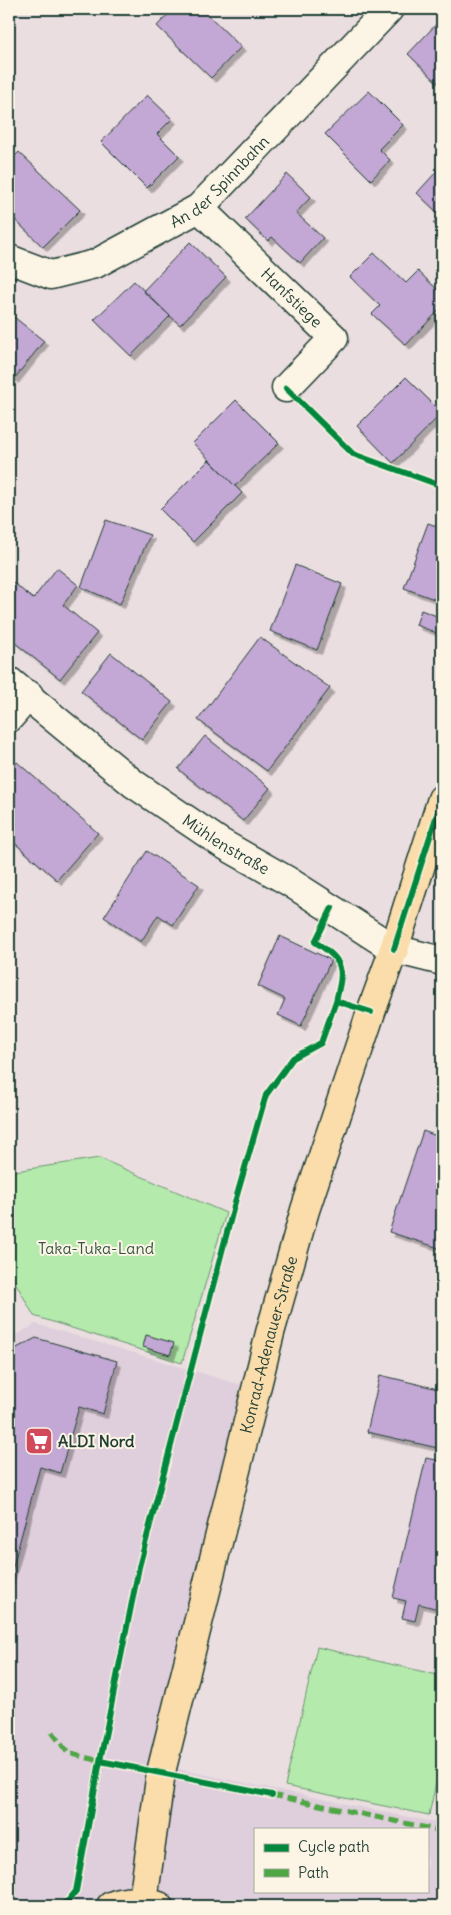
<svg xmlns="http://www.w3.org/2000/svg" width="451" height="1915" font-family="Delius,sans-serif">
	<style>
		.built { fill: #dfcedc; fill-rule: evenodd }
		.green { fill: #b4eaac; stroke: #6a9470 }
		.building { fill: #c3a7d4; stroke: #1f3d34; filter: url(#shadow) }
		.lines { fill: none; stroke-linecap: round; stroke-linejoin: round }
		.minor-casing { stroke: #1f3d34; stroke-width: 31 }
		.tertiary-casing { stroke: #1f3d34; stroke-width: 31 }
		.primary-casing { stroke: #1f3d34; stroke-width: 31 }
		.minor { stroke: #fcf5e5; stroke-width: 28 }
		.tertiary { stroke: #fcf5e5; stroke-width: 28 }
		.primary { stroke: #faddab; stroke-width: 28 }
		.quiet { stroke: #4fa644; stroke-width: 5; stroke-dasharray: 10 5; stroke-linecap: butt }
		.cycleway-casing { stroke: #fcf5e5; stroke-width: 9 }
		.cycleway { stroke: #00873e; stroke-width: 6 }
		.labels { text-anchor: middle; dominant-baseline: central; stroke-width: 4; stroke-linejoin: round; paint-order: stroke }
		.street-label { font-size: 16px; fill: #1f3d34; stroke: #fcf5e5 }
		.park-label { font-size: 16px; fill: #355746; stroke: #fcf5e5 }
		.poi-label { font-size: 16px; font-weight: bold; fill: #1f3d34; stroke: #fcf5e5; text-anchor: start }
	</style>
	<defs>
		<filter id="shadow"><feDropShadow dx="4.5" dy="4.5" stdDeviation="0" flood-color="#0004"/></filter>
	</defs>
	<rect width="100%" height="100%" fill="#ebdee0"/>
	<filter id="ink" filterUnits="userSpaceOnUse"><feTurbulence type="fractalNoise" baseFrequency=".02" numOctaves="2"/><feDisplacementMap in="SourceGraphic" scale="10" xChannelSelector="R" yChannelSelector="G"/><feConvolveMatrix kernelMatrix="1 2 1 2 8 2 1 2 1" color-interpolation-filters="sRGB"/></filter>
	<g filter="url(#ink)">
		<path class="built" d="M36,1324L245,1386L154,1764L442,1824V1906H9V1339ZM255,1829H427V1891H255Z"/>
		<path class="green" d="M99,1158L226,1213L182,1363L34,1316L9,1271V1172Z
			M317,1647L442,1676V1755L429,1815L285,1786Z"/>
		<path class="building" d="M173,9H202L241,47L211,78L157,26Z
			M442,18V87L408,54Z
			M369,91L403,125L379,149L390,160L371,180L325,134Z
			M147,95L172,119L157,134L179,156L147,188L101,142Z
			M19,152L80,210L43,247L9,214V162Z
			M438,170L442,174V232L433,223L440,215L417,193Z
			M287,174L311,197L296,213L323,238L300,263L272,237L268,241L245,219Z
			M190,242L226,277L180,325L143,291Z
			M374,253L406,283L418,271L442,294V307L406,345L372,314L380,306L350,277Z
			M134,281L170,316L131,356L94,320Z
			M9,313L44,341L14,379L9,375Z
			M406,377L442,413L393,463L357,426Z
			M236,400L279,443L235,486L193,443Z
			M209,460L242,493L193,542L160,509Z
			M106,520L150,535L120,604L81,587Z
			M428,523L442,528V602L404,588Z
			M295,565L342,584L317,650L270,631Z
			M57,568L78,585L63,605L97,633L60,679L9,638V579L33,599Z
			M421,610L442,618V635L416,625Z
			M260,637L330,688L267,771L198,720Z
			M111,653L172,702L142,740L81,691Z
			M205,736L270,788L243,821L178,769Z
			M17,762L98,833L57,880L9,838V771Z
			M147,851L199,885L173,925L158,915L141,942L104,917Z
			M280,936L331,960L301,1026L278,1015L285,999L258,986Z
			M423,1131L442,1138V1249L389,1232Z
			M146,1335L174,1343L170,1355L143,1347Z
			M36,1338L117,1361L103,1414L79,1407L60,1473L40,1467L9,1581V1352Z
			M380,1375L442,1390V1449L367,1432Z
			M426,1458L442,1461V1610L419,1604L415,1621L402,1618L406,1601L393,1598Z"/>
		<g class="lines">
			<g class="minor-casing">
				<g id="minor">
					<path id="s1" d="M199,208L334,338L286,388"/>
					<path id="s2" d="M9,259L51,275L95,264L199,208L389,9"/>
					<path d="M9,718L29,695"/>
					<path d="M394,949L442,961"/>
				</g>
			</g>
			<g class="tertiary-casing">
				<g id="tertiary">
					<path id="s3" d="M9,681L134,784L221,843L288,881L394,949"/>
				</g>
			</g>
			<g class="primary-casing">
				<g id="primary">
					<path id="s4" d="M143,1901L161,1772L270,1333L305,1210L371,1012L394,949L442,799"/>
					<path d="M111,1906C127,1899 143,1901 159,1906"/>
				</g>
			</g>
			<use href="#minor" class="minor"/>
			<use href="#tertiary" class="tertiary"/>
			<use href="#primary" class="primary"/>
			<path class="quiet" d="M52,1732L68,1753L100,1761L99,1764
				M272,1795L442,1831"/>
			<g class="cycleway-casing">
				<path id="cycleway" d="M286,388L353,454L442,486
					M332,908L315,942C345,961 344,969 336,1001
					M394,949L442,799
					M272,1795L100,1761L139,1567L235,1202L266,1095L293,1058L321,1043L336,1001L371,1012
					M58,1906L68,1901L76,1891L100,1761"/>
			</g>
			<use href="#cycleway" class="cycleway"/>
		</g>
	</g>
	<defs>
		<g id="supermarket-square" transform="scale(1.4375)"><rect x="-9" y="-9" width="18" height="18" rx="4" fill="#d1495b" stroke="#fcf5e5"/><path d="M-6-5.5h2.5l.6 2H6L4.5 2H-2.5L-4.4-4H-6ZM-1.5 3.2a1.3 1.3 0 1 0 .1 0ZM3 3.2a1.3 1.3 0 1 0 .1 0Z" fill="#fff"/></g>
	</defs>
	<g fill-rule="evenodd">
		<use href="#supermarket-square" x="39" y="1441"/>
	</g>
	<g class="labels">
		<g class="street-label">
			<text stroke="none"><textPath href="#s2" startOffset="241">An der Spinnbahn</textPath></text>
			<text stroke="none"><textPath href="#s1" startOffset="129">Hanfstiege</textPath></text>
			<text stroke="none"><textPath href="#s3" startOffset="272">Mühlenstraße</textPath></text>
			<text stroke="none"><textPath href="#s4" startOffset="571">Konrad-Adenauer-Straße</textPath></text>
		</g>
		<g class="park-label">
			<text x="96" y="1248">Taka-Tuka-Land</text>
		</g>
		<g class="poi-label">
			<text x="58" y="1441">ALDI Nord</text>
		</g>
	</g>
	<rect width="451" height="1915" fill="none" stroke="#fcf5e5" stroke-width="30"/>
	<rect x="15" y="15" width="421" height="1885" fill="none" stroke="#1f3d34" stroke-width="2" filter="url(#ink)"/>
	<rect x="254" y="1828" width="175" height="65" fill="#fcf5e5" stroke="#a4ab9e"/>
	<rect x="264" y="1844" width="25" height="8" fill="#00873e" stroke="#a4ab9e"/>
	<text x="298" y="1852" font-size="15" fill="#1f3d34">Cycle path</text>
	<rect x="264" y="1869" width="25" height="8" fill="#4fa644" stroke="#a4ab9e"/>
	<text x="298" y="1878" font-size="15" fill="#1f3d34">Path</text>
</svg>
